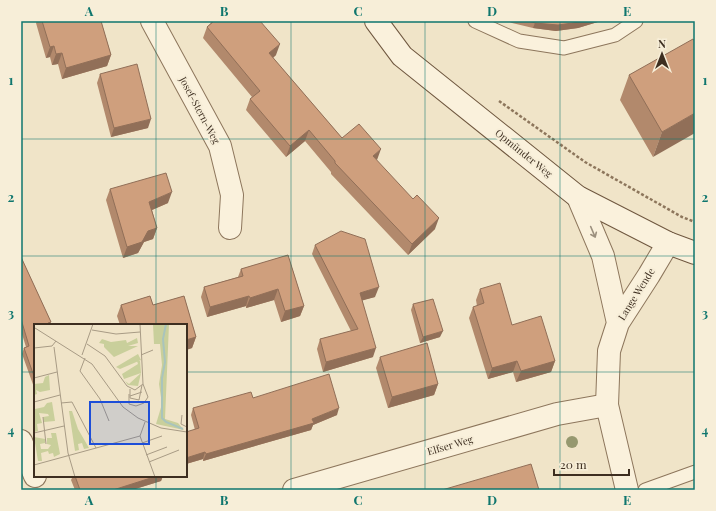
<svg xmlns="http://www.w3.org/2000/svg" width="716" height="511" font-family="'Playfair Display',serif">
	<style>
		.lines { fill: none; stroke-linecap: round; stroke-linejoin: round }
		.service-casing { stroke: #8d765c; stroke-width: 15 }
		.minor-casing { stroke: #8d765c; stroke-width: 24 }
		.tertiary-casing { stroke: #8d765c; stroke-width: 24 }
		.secondary-casing { stroke: #6f573f; stroke-width: 24 }
		.path { stroke: #8d765c; stroke-width: 2.5; stroke-dasharray: 3 2; stroke-linecap: butt }
		.service { stroke: #faf1dc; stroke-width: 13 }
		.minor { stroke: #faf1dc; stroke-width: 22 }
		.tertiary { stroke: #faf1dc; stroke-width: 22 }
		.secondary { stroke: #faf1dc; stroke-width: 22 }
		.tree { fill: #96986f }
		.wall { fill: #b2896c }
		.shaded-wall { fill: #916f58 }
		.building { fill: #cf9f7d; stroke: #916f58 }
		.oneway { stroke: #9c907e }
		.grid { fill: none; stroke: #0f766e; stroke-width: 1; stroke-opacity: 0.55 }
		.labels { text-anchor: middle; dominant-baseline: central; stroke-width: 4; stroke-linejoin: round; paint-order: stroke }
		.street-label { font-size: 10px; fill: #3d2e20; stroke: #f7eed8 }
		.inset-river { fill: none; stroke: #a9c4bc; stroke-width: 2 }
		.inset-road { fill: none; stroke: #a89b85; stroke-width: 1 }
		.view { fill: #1d4ed8; fill-opacity: 0.15; stroke: #1d4ed8; stroke-width: 2 }
		.inset-edge { fill: none; stroke: #3d2e20; stroke-width: 2 }
		.neatline { fill: none; stroke: #0f766e; stroke-width: 1.5 }
		.grid-label { font-size: 13px; text-anchor: middle; font-weight: bold; fill: #0f766e }
	</style>
	<rect width="100%" height="100%" fill="#f0e4c8"/>
	<g class="lines">
		<g class="service-casing">
			<path id="service" d="M475,21L519,41L564,48L615,35L636,21
				M645,490L695,472"/>
		</g>
		<g class="minor-casing">
			<path id="minor" d="M152,21L220,146L232,195L230,228
				M21,441L35,476
				M294,490L557,414L607,405"/>
		</g>
		<g class="tertiary-casing">
			<path id="tertiary" d="M578,197L603,256L618,323
				M627,490L607,405L609,351L618,323L649,275L668,243"/>
		</g>
		<g class="secondary-casing">
			<path id="secondary" d="M376,21L402,56L578,197L668,243L695,253"/>
		</g>
		<path class="path" d="M499,101L585,162L682,217L695,222"/>
		<use href="#service" class="service"/>
		<use href="#minor" class="minor"/>
		<use href="#tertiary" class="tertiary"/>
		<use href="#secondary" class="secondary"/>
	</g>
	<circle class="tree" cx="572" cy="442" r="6"/>
	<path class="wall" d="M37,21H101L111,55L107,66L62,79L58,64L52,65L50,57L46,58L36,23Z
		M210,21H260L276,55L273,58L342,138L377,161L435,229L408,255L331,174V172L305,141L286,157L246,110L250,99L252,97L203,38L207,27L211,23Z
		M508,21H601L578,28L556,31L533,28L512,23Z
		M695,42L653,157L620,100L629,75Z
		M100,74L148,128L111,137L97,83Z
		M110,189L168,203L152,210L157,228L153,239L144,242L138,253L123,258L106,200Z
		M315,245L375,297L362,300L373,357L323,372L317,349L320,339L351,331L312,254Z
		M288,255L304,306L300,316L281,322L274,300L246,308V306L207,317L201,297L204,287L238,277L241,269Z
		M21,257L51,322L50,325H35V390L22,354L24,348L26,347L21,331Z
		M480,289L512,325L555,361L551,372L516,382L513,372L488,379L469,318L473,307L477,306L476,300Z
		M150,296L153,305L184,296L196,337L192,348L186,350V325H120L117,316L121,305Z
		M413,304L440,337L420,343L411,310Z
		M380,357L438,384L434,395L388,408L376,368Z
		M253,398L337,415L313,425L311,430L203,461V459L186,464V432L195,430L191,415L193,408Z
		M73,476H163L161,481L132,490H75L71,480Z"/>
	<path class="shaded-wall" d="M584,21H601L578,28L556,31L533,28L535,23Z
		M280,44L276,55L265,64L269,53Z
		M54,46L50,57L46,58L50,47Z
		M62,53L58,64L52,65L56,54Z
		M111,55L107,66L62,79L66,68Z
		M695,113V133L653,157L662,132Z
		M151,119L148,128L111,137L114,128Z
		M309,130L305,141L286,157L290,146Z
		M381,149L377,160L373,156Z
		M172,192L168,203L145,213L149,202Z
		M439,218L435,229L408,255L412,244Z
		M157,228L153,239L144,242L138,253L123,258L127,247L148,231Z
		M379,287L375,297L357,302L360,293Z
		M278,289L274,300L246,308L250,298Z
		M249,296L246,306L207,317L210,307Z
		M304,306L300,316L281,322L285,311Z
		M443,331L440,337L420,343L423,337Z
		M196,337L192,348L186,350V340Z
		M376,348L373,357L323,372L326,362Z
		M517,361L513,372L488,379L492,368Z
		M555,361L551,372L516,382L521,371Z
		M438,384L434,395L388,408L392,397Z
		M339,408L337,415L313,425L311,430L203,461L206,454L312,419Z
		M205,452L203,459L186,464V458Z
		M157,476H163L161,481L132,490H113Z"/>
	<path class="building" d="M42,21H101L111,55L66,68L62,53L56,54L54,46L50,47Z
		M214,21H260L280,44L269,53L342,138L359,124L381,149L373,156L413,199L417,195L439,218L412,244L335,163V161L309,130L290,146L250,99L260,91L207,27Z
		M529,21H584L580,22L558,25L535,23Z
		M693,39L695,42V113L662,132L629,75Z
		M137,64L151,119L114,128L100,74Z
		M166,173L172,192L149,202L157,228L148,231L142,242L127,247L110,189Z
		M341,231L365,239L379,287L360,293L376,348L326,362L320,339L358,329L315,245Z
		M288,255L304,306L285,311L278,289L250,298L249,296L210,307L204,287L243,276L241,269Z
		M21,257L51,322L48,323L49,325H35V379L24,348L29,346L21,319Z
		M500,283L512,325L541,316L555,361L521,371L517,361L492,368L473,307L484,303L480,289Z
		M150,296L153,305L184,296L196,337L186,340V325H127L121,305Z
		M433,299L443,331L423,337L413,304Z
		M427,343L438,384L392,397L380,357Z
		M329,374L339,408L312,419L314,423L206,454L205,452L186,458V432L199,428L193,408L251,392L253,398Z
		M531,464L539,490H442Z
		M75,476H157L113,490H80Z"/>
	<defs><path id="oneway-shaft" d="M-6 0H5M1.5-3L5.5 0L1.5 3" fill="none" stroke-width="1.6" stroke-linecap="round" stroke-linejoin="round"/></defs>
	<use class="oneway" href="#oneway-shaft" transform="translate(593 232) rotate(67)"/>
	<path class="grid" d="M156,21V325M291,21V490M425,21V490M560,21V490M21,139H695M21,256H695M21,372H35M186,372H695M156,476V490"/>
	<g class="labels">
		<g class="street-label">
			<text transform="translate(200 110) rotate(62)">Josef-Stern-Weg</text>
			<text transform="translate(524 153) rotate(39)">Opmünder Weg</text>
			<text transform="translate(636 294) rotate(-58)">Lange Wende</text>
			<text transform="translate(450 445) rotate(-16)">Elfser Weg</text>
		</g>
	</g>
	<g transform="translate(34 324)">
		<rect width="153" height="153" fill="#f0e4c8"/>
		<path d="M119,0H135L131,95L144,99L150,106L122,100L128,80L125,60L128,41L126,20H120ZM103,14L104,19L94,22H104L80,33L70,23V20L65,19L68,15L77,18L92,16L93,19ZM104,30L107,36L86,45L82,43ZM103,37H106L107,49L90,55L88,50L104,40ZM107,49L104,62L94,61L91,57L95,60ZM15,51L16,66L6,68L2,66L3,70L0,71V60L9,59L11,53ZM18,78L21,97L10,98L9,93L15,92L14,90L5,89L8,99L3,100L4,107L0,108V82L1,85L10,83L13,79ZM35,87H38L44,105L55,124L50,125L48,119L44,120L45,126L41,127ZM17,109H22L26,130L20,133L19,129L15,130L14,127L7,129L8,137H4L0,113L11,115V119L6,120L7,125H14L17,121L13,120V114H18Z" fill="#c9cf9b"/>
		<path class="inset-river" d="M132,0L129,15L131,38L128,54V94L132,98L149,105"/>
		<path class="inset-road" d="M1,4L58,40L89,83L104,94L127,104L153,108M58,6L82,10L106,8M53,20L71,32L93,62L101,66L109,60L106,0M20,23L34,129L41,153M0,24L18,22L22,17M48,31L59,0M107,31L119,26M51,34L46,47L66,75L75,97M0,54L23,48M96,65V74L105,76L108,61M95,70V80L102,82L110,79L114,73L109,60M96,72L108,68M0,78L26,71M27,79L38,78L62,124M148,91L147,100L153,103M9,93L12,120M111,98L106,112L121,153M0,109L30,102M108,119L128,112M112,131L133,123M115,138L145,126M0,141L106,112"/>
		<path class="view" d="M56,78H115V120H56Z"/>
		<rect width="153" height="153" class="inset-edge"/>
	</g>
	<rect width="716" height="511" fill="none" stroke="#f7eed8" stroke-width="44"/>
	<g transform="translate(662 54)" stroke="#f7eed8" stroke-width="3" paint-order="stroke">
	<path d="M0-3L7 15L0 10L-7 15Z" fill="#3d2e20"/>
	<text y="-6" font-size="11" font-weight="bold" text-anchor="middle" fill="#3d2e20">N</text>
	</g>
	<path d="M554 469v6h75v-6" fill="none" stroke="#3d2e20" stroke-width="2"/>
	<text x="560" y="469" font-size="12" fill="#3d2e20" stroke="#f7eed8" stroke-width="3" paint-order="stroke">20 m</text>
	<rect x="22" y="22" width="672" height="467" class="neatline"/>
	<g class="grid-label">
		<text x="89" y="16">A</text>
		<text x="224" y="16">B</text>
		<text x="358" y="16">C</text>
		<text x="492" y="16">D</text>
		<text x="627" y="16">E</text>
		<text x="11" y="85">1</text>
		<text x="705" y="85">1</text>
		<text x="11" y="202">2</text>
		<text x="705" y="202">2</text>
		<text x="11" y="318">3</text>
		<text x="705" y="318">3</text>
		<text x="11" y="435">4</text>
		<text x="705" y="435">4</text>
		<text x="89" y="505">A</text>
		<text x="224" y="505">B</text>
		<text x="358" y="505">C</text>
		<text x="492" y="505">D</text>
		<text x="627" y="505">E</text>
	</g>
</svg>
